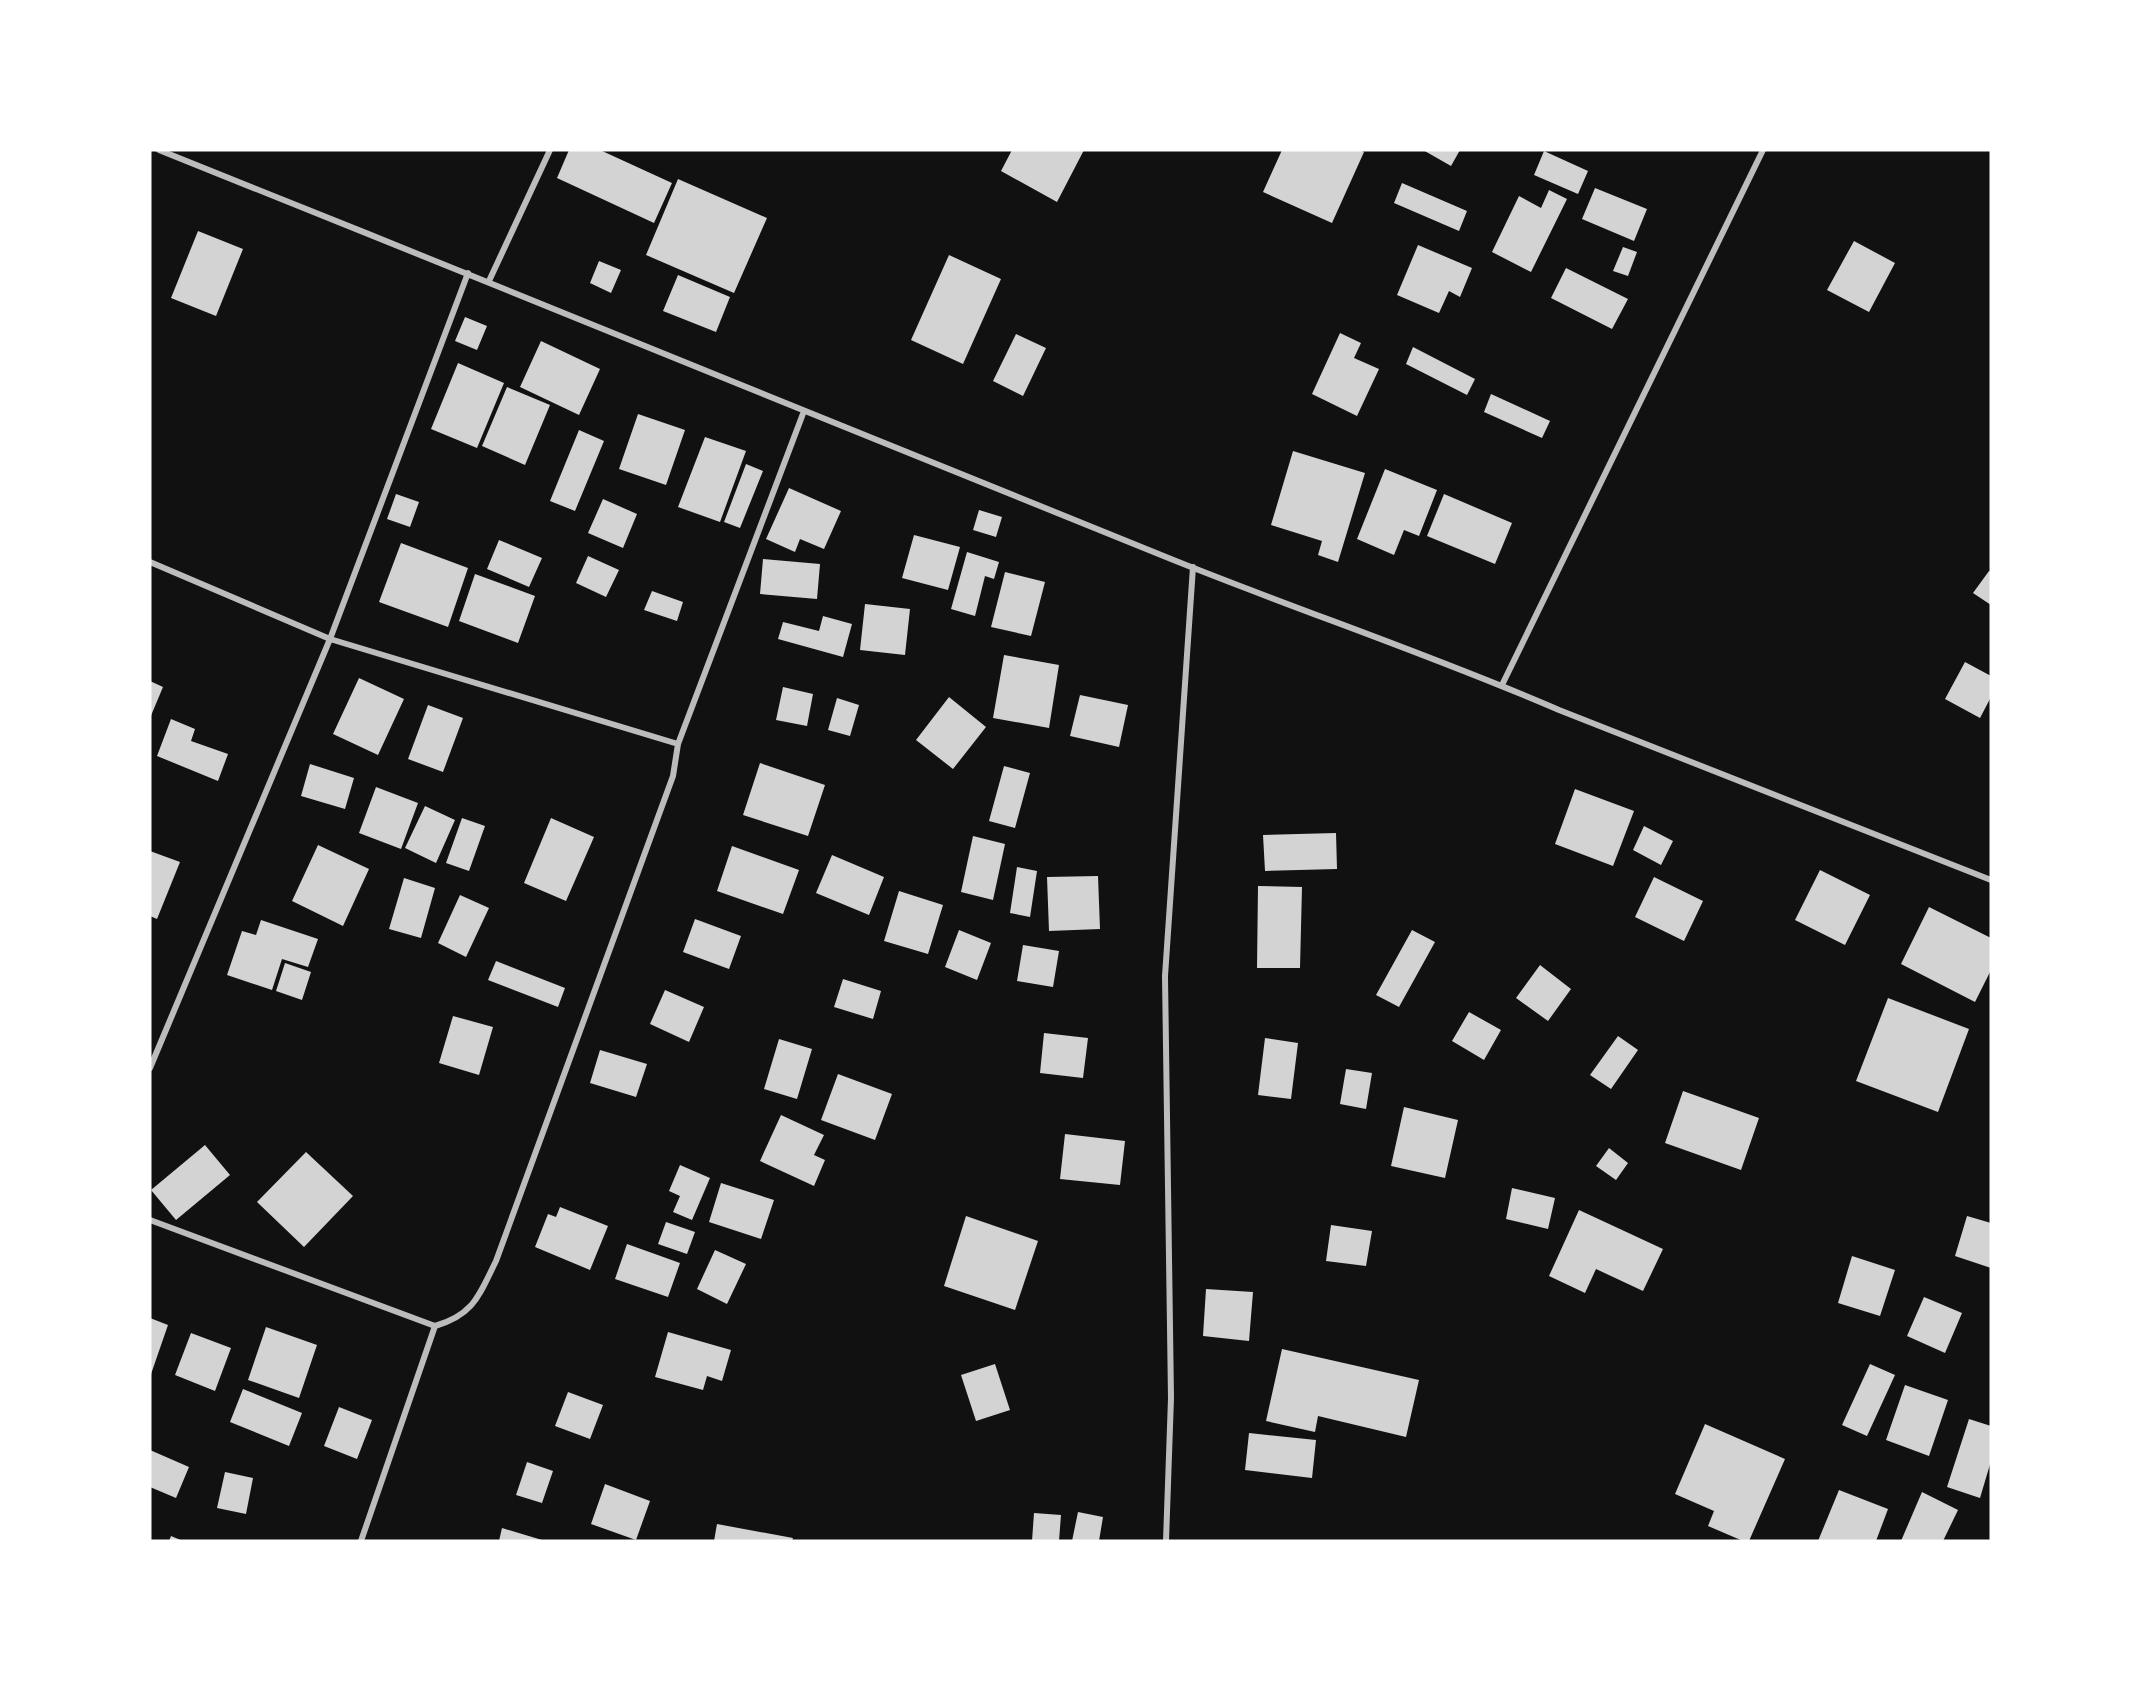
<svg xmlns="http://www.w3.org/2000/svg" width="2141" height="1691" font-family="Bitter,serif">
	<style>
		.building { fill: #d3d3d3 }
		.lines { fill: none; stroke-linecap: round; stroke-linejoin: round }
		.minor { stroke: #bcbcbc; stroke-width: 6 }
	</style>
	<rect width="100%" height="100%" fill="#111"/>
	<path class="building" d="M569,150H600L672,183L654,223L557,178Z
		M1012,150H1084L1057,202L1001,171Z
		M1282,150H1360L1364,152L1332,223L1263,192Z
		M1423,150H1460L1451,166Z
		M1544,151L1588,171L1578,194L1534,175Z
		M678,179L767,218L734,293L646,255Z
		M1402,183L1467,211L1459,231L1394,203Z
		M1595,188L1647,209L1634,241L1582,219Z
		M1549,190L1567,199L1531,272L1492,252L1519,196L1541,208Z
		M198,231L243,249L216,316L171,298Z
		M1854,241L1895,263L1869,312L1827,290Z
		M1418,245L1472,268L1460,297L1449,291L1439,313L1397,295Z
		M1623,247L1637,252L1628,276L1613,271Z
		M949,255L1001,279L963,364L911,340Z
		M599,261L621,270L611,293L590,283Z
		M1566,268L1628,299L1612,329L1551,298Z
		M678,275L730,297L716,332L663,311Z
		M465,317L487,326L477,350L455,341Z
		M1340,333L1361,343L1354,358L1379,369L1357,416L1312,394Z
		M1016,334L1046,348L1023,396L993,381Z
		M541,341L600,369L579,415L520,387Z
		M1413,347L1475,379L1467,395L1406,364Z
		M458,363L504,383L477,448L431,429Z
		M507,387L550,405L525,465L482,446Z
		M1491,394L1550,421L1542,438L1484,412Z
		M638,414L685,430L666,485L619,469Z
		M579,430L604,441L575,511L550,501Z
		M705,437L746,451L720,522L678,507Z
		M1293,451L1365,473L1338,562L1318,555L1322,541L1271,525Z
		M746,464L763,471L740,528L724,522Z
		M1385,469L1437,490L1419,536L1404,530L1394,555L1357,539Z
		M789,488L841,511L824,549L800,539L795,552L766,539Z
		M396,494L419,502L410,527L387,519Z
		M1444,494L1512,523L1495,564L1427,536Z
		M603,499L637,514L623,548L588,533Z
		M979,510L1002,517L996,537L973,530Z
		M914,535L960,547L948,590L902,578Z
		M499,540L542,558L529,587L487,569Z
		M401,543L468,568L448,627L379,602Z
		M967,552L999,562L994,579L985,576L975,616L951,609Z
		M588,556L619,570L606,597L576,583Z
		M763,559L820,564L817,599L760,594Z
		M1989,571L1991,572V605L1973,593Z
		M1005,572L1045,582L1031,636L991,627Z
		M475,574L535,596L518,643L459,621Z
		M652,591L683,602L677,621L644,610Z
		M865,604L910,609L905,655L860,650Z
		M823,616L852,624L843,657L778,639L783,622L819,631Z
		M1004,655L1059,665L1049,728L993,718Z
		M1965,662L1991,676V697L1980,718L1945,699Z
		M359,678L404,699L378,755L333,734Z
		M150,681L163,687L150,718Z
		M783,687L813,694L807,726L776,720Z
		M1080,695L1128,705L1119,747L1070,736Z
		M949,697L986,727L953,769L916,740Z
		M837,698L859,705L850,736L828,730Z
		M428,705L463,718L443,772L408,759Z
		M171,719L195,729L191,741L228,754L218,781L157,756Z
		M760,763L825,785L808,836L743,815Z
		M310,764L354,778L345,809L301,796Z
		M1004,766L1030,773L1015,828L989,821Z
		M376,787L418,803L401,849L359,833Z
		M1575,789L1634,811L1613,866L1555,844Z
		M425,806L455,820L436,863L405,848Z
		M462,818L485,826L469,871L446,863Z
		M551,818L594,837L566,901L524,883Z
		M1644,826L1673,841L1661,865L1633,850Z
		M1336,833L1337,869L1265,871L1263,835Z
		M973,836L1005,844L993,900L961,892Z
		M318,845L369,869L343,926L292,901Z
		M732,846L799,870L783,914L717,891Z
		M150,851L180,862L157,919L150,916Z
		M832,855L884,877L869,915L816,893Z
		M1017,867L1037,871L1030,917L1010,913Z
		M1820,870L1870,895L1845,945L1795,920Z
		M1098,876L1100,929L1049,931L1047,877Z
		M1654,877L1703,901L1684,941L1635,917Z
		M404,878L435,888L421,938L389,929Z
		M1258,886L1302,887L1300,968H1257Z
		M899,891L943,905L928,954L884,941Z
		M460,895L489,908L466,957L438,943Z
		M1929,907L1991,938V970L1975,1002L1901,964Z
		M695,919L741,936L729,969L683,952Z
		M261,920L318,939L308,967L282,959L272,990L227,975L242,931L256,935Z
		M959,930L991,943L977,980L945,967Z
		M1412,930L1435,942L1399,1007L1376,995Z
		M1023,945L1059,951L1053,987L1017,981Z
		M496,961L565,988L558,1007L488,980Z
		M285,963L311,972L302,1000L276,991Z
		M1540,965L1571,989L1548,1021L1516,998Z
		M843,979L881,991L873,1019L834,1007Z
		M665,990L704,1007L689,1042L650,1024Z
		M1888,998L1969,1029L1938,1112L1856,1081Z
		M1469,1012L1501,1030L1484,1060L1452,1041Z
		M453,1016L493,1027L479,1075L439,1063Z
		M1044,1033L1088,1038L1083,1078L1040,1073Z
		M1618,1036L1638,1050L1611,1089L1590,1075Z
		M1265,1038L1298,1043L1291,1099L1258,1095Z
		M779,1039L812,1049L797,1099L764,1089Z
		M600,1050L647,1064L636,1097L590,1083Z
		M1346,1069L1372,1073L1366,1109L1340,1104Z
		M838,1074L892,1094L875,1140L821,1120Z
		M1683,1091L1759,1118L1741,1170L1665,1143Z
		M1404,1107L1458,1120L1445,1178L1391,1166Z
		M781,1115L824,1135L814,1155L825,1160L814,1186L760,1161Z
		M1065,1134L1125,1141L1120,1185L1060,1179Z
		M205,1145L230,1175L176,1220L151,1190Z
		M1609,1148L1628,1163L1616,1180L1596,1166Z
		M306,1152L353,1196L304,1247L257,1202Z
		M680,1165L710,1178L692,1220L673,1212L680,1196L669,1191Z
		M721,1183L774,1200L761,1239L709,1222Z
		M1512,1188L1555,1198L1548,1229L1506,1219Z
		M560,1207L608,1226L590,1270L535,1247L548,1214L556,1217Z
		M1579,1210L1663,1249L1643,1291L1596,1269L1585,1293L1549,1276Z
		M966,1216L1038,1241L1015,1310L944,1286Z
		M1967,1216L1991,1223V1268L1955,1256Z
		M666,1222L695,1232L687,1254L658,1244Z
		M1331,1225L1372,1231L1366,1266L1326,1261Z
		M627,1244L680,1263L668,1297L615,1279Z
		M715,1250L746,1264L727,1304L697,1289Z
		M1852,1256L1895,1270L1880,1316L1838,1303Z
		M1206,1289L1253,1292L1249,1341L1203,1336Z
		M1924,1297L1962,1313L1945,1353L1907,1336Z
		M150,1318L168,1325L150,1377Z
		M266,1327L317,1345L299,1398L248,1380Z
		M668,1332L731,1350L722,1381L707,1376L703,1390L655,1377Z
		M191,1333L231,1348L215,1391L175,1375Z
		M1282,1349L1419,1380L1406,1437L1318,1416L1315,1432L1266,1421Z
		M995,1364L1010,1410L976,1421L961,1375Z
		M1870,1364L1895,1375L1867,1436L1842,1425Z
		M1905,1385L1948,1400L1929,1456L1886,1440Z
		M243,1389L302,1413L289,1446L230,1422Z
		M568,1392L603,1405L590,1439L555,1426Z
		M339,1407L372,1420L357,1459L324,1446Z
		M1969,1419L1991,1426V1461L1980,1498L1947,1487Z
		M1705,1424L1785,1459L1749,1541H1743L1708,1526L1714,1511L1675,1494Z
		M1249,1433L1316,1440L1312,1478L1245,1470Z
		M150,1450L189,1467L176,1498L150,1487Z
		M527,1462L553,1471L542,1503L516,1495Z
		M225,1472L253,1478L246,1514L217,1508Z
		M605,1484L650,1501L636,1540L591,1524Z
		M1839,1490L1888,1509L1876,1541H1818Z
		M1922,1492L1958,1510L1943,1541H1901Z
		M1078,1512L1103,1517L1099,1541H1072Z
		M1034,1513L1061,1515L1059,1541H1032Z
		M717,1524L793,1538L792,1541H714Z
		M502,1528L542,1540V1541H499Z
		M171,1536L183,1541H169Z"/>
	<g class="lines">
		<path class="minor" d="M159,150C497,285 834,423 1171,559C1300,611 1432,655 1559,710L1991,880
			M489,281L550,150
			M150,562L330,639L678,744L804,411
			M1502,685L1763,150
			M150,1068L330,639L468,273
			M150,1220L435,1326L361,1541
			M435,1326C474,1315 479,1295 496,1261L673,776L678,744
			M1166,1541L1171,1398L1165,976L1193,567"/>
	</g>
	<rect width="2141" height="1691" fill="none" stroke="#ffffff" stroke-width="303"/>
</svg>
